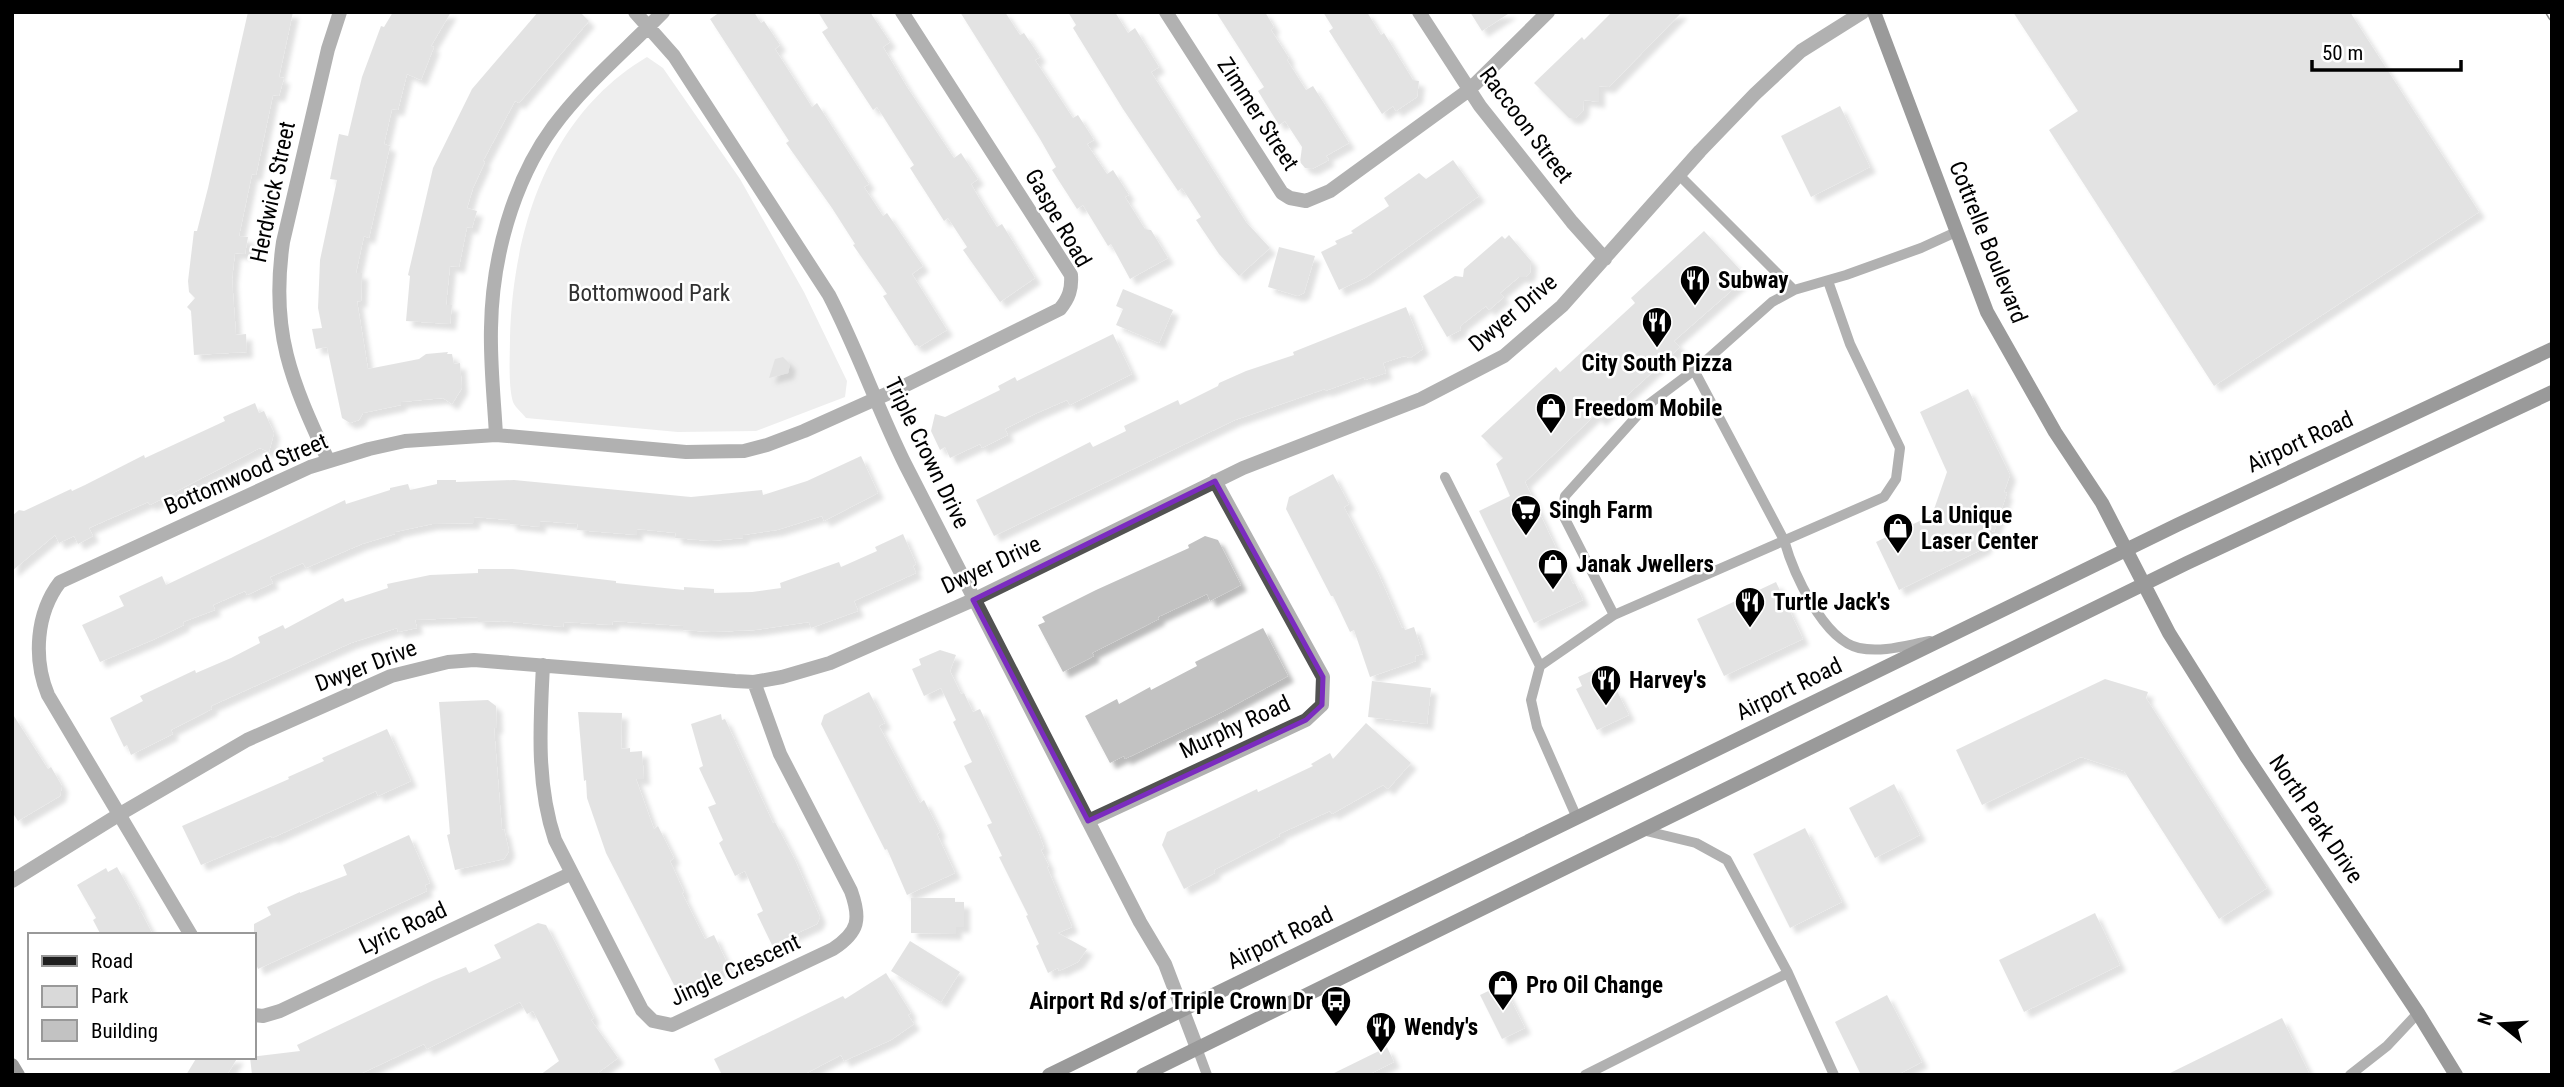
<svg xmlns="http://www.w3.org/2000/svg" width="2564" height="1087" font-family="'Roboto Condensed',sans-serif">
	<style>
		.green { fill: #d9d9d9 }
		.building { fill: #c2c2c2; filter: url(#shadow) }
		.lines { fill: none; stroke-linecap: round; stroke-linejoin: round }
		.lane { stroke: #525252; stroke-width: 10 }
		.street { stroke: #525252; stroke-width: 14 }
		.secondary { stroke: #1f1f1f; stroke-width: 14 }
		.rail-casing { stroke: #000; stroke-width: 8 }
		.rail { stroke: #fff; stroke-width: 5; stroke-dasharray: 16; stroke-linecap: butt }
		.marked { fill: none; stroke: #7b2cbf; stroke-width: 5; stroke-linejoin: round }
		.labels { text-anchor: middle; dominant-baseline: central; stroke-width: 5; stroke-linejoin: round; paint-order: stroke }
		.street-label { font-size: 23px; fill: #000; stroke: #fff }
		.poi-label { font-size: 23px; font-weight: bold; fill: #000; stroke: #fff; text-anchor: start }
		.park-label { font-size: 23px; fill: #303030; stroke: #fff }
	</style>
	<defs>
		<filter id="shadow"><feDropShadow dx="6" dy="6" stdDeviation="2" flood-color="#0004"/></filter>
	</defs>
	<rect width="100%" height="100%" fill="#fff"/>
	<path class="green" d="M647,57L663,68L740,179L804,292L847,381L845,397L756,431L678,432L526,418C522,413 515,407 513,402C508,385 510,355 510,337C513,229 549,115 647,57Z"/>
	<path class="building" d="M248,12H293L279,77L284,78L279,96L273,95L256,175L252,174L239,236L248,237L245,254L235,253L232,279L236,335L246,334L247,352L194,355L191,311L187,307L195,298L189,292L188,281L194,231H197L208,188Z
		M393,12H451L431,46L434,47L421,80L407,74L398,110L392,109L384,144L390,146L369,238L364,236L356,273H362L361,302L357,301L368,369L419,359L426,354L448,352L447,354H452L454,364L460,363L462,388L452,404L443,398L401,402V405L363,413L359,420L350,423L342,418L327,347L316,349L312,329L322,328L318,308L320,260L337,180L330,179L339,134L348,136L362,77L381,26L384,27Z
		M538,12H580L589,21L519,103L515,101L483,161L485,162L473,188L467,208L477,211L472,228L467,227L459,267L450,266L446,305H452L450,324L406,321L410,276L408,275L433,168L472,89Z
		M720,12H754L761,23L764,21L780,45L775,49L812,107L817,103L869,184L864,187L883,216L887,213L923,266L912,274L947,330L919,347L917,345L915,346L883,296L887,294L853,245L855,244L832,208L786,143L789,141L710,19Z
		M818,12H870L890,42L883,47L907,87L954,158L961,153L978,179L971,184L979,198L997,227L1002,224L1035,278L1000,302L963,250L967,247L948,218L944,221L910,168L914,165L877,107L873,110L822,32L828,28Z
		M960,12H1005L1020,35L1024,33L1040,57L1035,60L1073,118L1078,115L1094,140L1087,144L1107,174L1113,170L1129,195L1125,197L1145,229L1151,230L1168,258L1130,279L1111,244L1108,246L1083,205L1077,209L1052,170L1056,167L1040,139Z
		M1068,12H1115L1128,33L1135,28L1159,67L1151,72L1246,222L1270,248L1239,276L1219,254L1196,220L1201,217L1182,188L1178,191L1123,109L1073,28L1076,25Z
		M1216,12H1265L1274,27L1271,30L1289,58L1287,60L1306,90L1313,86L1349,143L1326,156L1329,160L1312,169L1305,168L1300,162L1302,147L1285,121L1279,125L1258,91L1264,87Z
		M1323,12H1367L1381,35L1384,33L1413,80L1419,81L1417,97L1396,111L1393,106L1382,114L1329,31L1333,28Z
		M1470,12H1511L1482,31Z
		M1612,12H1682L1609,87L1599,86V102L1584,100L1583,111L1576,118H1569L1534,83L1582,37L1584,40Z
		M2013,12H2350L2479,212L2214,386L2049,130L2078,111Z
		M1840,106L1870,167L1811,197L1781,136Z
		M1453,160L1479,196L1365,278L1339,290L1321,252L1337,244L1335,241L1353,233L1351,231L1389,206L1384,198L1419,173L1426,179Z
		M1704,231L1747,277L1674,341L1680,347L1600,420L1595,415L1525,482L1573,584L1575,583L1583,600L1534,623L1479,511L1510,496L1496,464L1503,458L1481,436L1556,367L1560,372L1635,303L1631,298Z
		M1509,235L1531,261L1530,273L1526,277H1519L1500,293L1504,297L1489,310L1486,306L1464,323L1460,327L1461,330L1447,337L1423,296L1455,276L1463,277L1464,269L1502,236L1505,239Z
		M1279,247L1315,256L1304,293L1298,296L1268,287Z
		M1123,289L1173,310L1159,343L1116,325L1123,309L1116,306Z
		M1406,307L1423,349L1410,358L1404,356L1383,363L1386,373L1365,380L1364,377L1325,391V389L1235,420L994,536L976,500L1090,442L1093,447L1126,431L1124,426L1178,400L1180,405L1218,386L1219,383L1246,371L1294,355L1293,352Z
		M1113,334L1132,374L1070,405L1067,400L1037,413L1005,429L1008,435L982,448L980,444L950,458L945,447L940,450L931,431L935,414L945,417L1000,390L998,386L1015,377L1017,381Z
		M783,357L790,364L788,373L769,378L775,359Z
		M1968,389L2010,475L2004,492L2007,493L1994,532L1990,530L1985,548L1899,590L1876,542L1932,515L1947,472L1920,412Z
		M255,403L259,413L264,411L274,433L269,452L260,448L150,505L148,502L89,528L93,536L78,544L74,536L59,543L55,535L12,571V516L19,510L24,511L71,489L72,491L85,485L144,455L145,458L225,421L223,417Z
		M861,456L878,493L824,521L822,516L777,530L743,535V538L711,541L675,538L676,533L637,529V535L577,530L578,524L540,521V527L510,524V520L474,517V523L432,524L395,532V534L362,544L306,568L303,563L270,577L273,583L247,595L245,591L213,605L215,610L183,622L184,625L155,639L100,662L82,625L124,606L119,596L162,576L166,585L345,500L346,504L390,490V488L408,484L410,490L437,484V480H456V482L514,480L691,497L762,490L763,495L807,481Z
		M1333,474L1349,504L1344,507L1378,573L1402,628L1404,627L1405,630L1414,627L1423,654L1415,656L1416,661L1370,677L1354,630L1350,632L1333,596H1331L1286,509L1289,497Z
		M903,534L916,564L913,566L916,573L854,601L858,611L811,628L809,622L755,630L712,632L683,630V626L613,621L612,625L564,622L563,627L502,621L478,622V617L415,620L417,628L398,632L397,628L351,643L211,706L212,709L171,730L173,734L131,755L127,745L124,747L110,718L143,701L140,696L195,670L196,673L231,658L260,643L258,637L283,625L285,629L343,598L345,602L388,588L387,584L430,575L478,573V569H513L616,581V583L684,590V587L714,589V593L752,592L781,588L780,583L839,562L841,567L877,551L875,547Z
		M1205,536L1218,540L1241,585L1210,601L1207,594L1158,617L1159,619L1092,653L1094,656L1063,672L1038,625L1045,622L1042,617L1096,590L1189,548L1188,545Z
		M1776,582L1803,639L1724,676L1697,619Z
		M1263,628L1288,676L1222,712L1125,759L1124,756L1110,763L1085,716L1117,699L1119,704L1150,687L1151,690L1197,666L1195,662Z
		M940,650L956,655L950,671L961,694L964,693L973,712L980,709L1039,834L1044,848L1041,850L1049,866L1047,867L1072,927L1058,933L1087,949L1078,962L1059,971L1058,968L1048,973L1036,946L1039,944L1026,916L1028,915L999,857L1002,856L987,825L992,823L964,766L972,762L953,722L956,720L941,688L924,696L912,669L921,665L919,659Z
		M1602,666L1614,692L1617,691L1629,715L1597,730L1576,689L1582,686L1578,677Z
		M2105,679L2148,692L2146,698L2267,888L2219,919L2124,771L2081,757L1982,805L1956,750Z
		M1372,681L1431,688L1427,724L1368,717Z
		M869,692L885,723L879,726L920,803L924,800L940,832L937,834L955,873L907,895L887,849L885,850L821,724L824,715Z
		M488,700L496,706L497,728H494L502,830L504,829L509,851L504,859L455,870L447,835L450,834L439,702Z
		M578,712L622,713L621,749L630,748V752L642,751L644,779H636L654,829L658,826L674,858L670,861L684,892L682,893L705,939L714,935L729,967L685,989L674,985L606,853L587,798L586,780L584,781Z
		M12,713L48,769L51,767L62,786L60,796L18,821L12,812Z
		M721,714L722,720L725,719L773,823L775,822L795,860L820,917L817,924L772,945L757,914L763,911L745,871L735,876L719,843L723,840L708,807L716,804L699,768L703,766L691,724Z
		M1366,723L1411,763L1388,789L1383,785L1332,814L1330,811L1279,834L1280,836L1214,870L1215,873L1184,889L1162,845L1167,832L1257,789L1258,792L1313,766L1311,764L1330,753L1333,759Z
		M387,729L411,781L378,796L376,791L272,838L271,836L201,865L182,826L289,779L288,777L324,761L322,758Z
		M1894,784L1920,835L1875,858L1849,808Z
		M1805,828L1842,902L1790,928L1753,854Z
		M409,835L430,883L425,885L427,891L258,969L254,959V924L271,915L267,907L300,892V893L347,875L343,865Z
		M117,867L140,908H139L153,935H101L93,920L96,918L77,885L106,868L108,872Z
		M911,898H955V902H964V927H956V934L911,933Z
		M2095,913L2120,965L2024,1012L1999,960Z
		M538,923L546,925L594,1018L591,1020L618,1058L595,1075H540L559,1061L533,1011L527,1014L520,1002L427,1049L424,1044L358,1075H252L250,1057L300,1051L297,1045L434,980L466,967L469,973L501,958L494,945Z
		M910,941L960,972L941,1002L891,971Z
		M886,973L911,1013L908,1015L914,1024L891,1040L844,1061L841,1055L803,1075H722L714,1059L843,996L845,999Z
		M1503,984L1525,1028L1502,1039L1480,995Z
		M1887,995L1922,1062L1897,1075H1861L1835,1022Z
		M2282,1018L2310,1075H2166Z
		M1387,1047L1394,1062L1368,1075H1330Z
		M197,1057H238L227,1075H186Z"/>
	<g class="lines">
		<path class="lane" d="M1679,175L1794,290
			M1694,370L1784,540C1793,572 1823,640 1859,648C1882,653 1907,645 1930,641
			M1445,477L1540,666L1614,615L1884,497L1896,479L1900,448L1850,344L1828,281
			M1614,615L1562,513L1565,496L1645,407L1701,365L1772,302L1794,290L1846,275L1921,248L1956,232
			M1540,666L1531,700L1537,727L1577,818
			M1642,830L1696,843L1727,860L1788,973
			M1197,1048L1207,1075
			M1585,1075L1788,973L1834,1075
			M2350,1075L2387,1046L2418,1013"/>
		<path class="street" d="M635,12L674,56L829,295C858,351 878,410 906,466L1140,922L1165,964L1197,1048
			M1166,12L1282,193L1290,198L1306,201L1330,191L1469,90L1548,12
			M1419,12L1480,106L1572,222L1605,259
			M496,435C494,399 490,363 491,328C492,260 512,183 553,127C584,85 626,50 663,12
			M328,460C291,380 270,332 283,242L328,49L340,12
			M543,665C540,724 536,784 555,840L642,1010L653,1021L672,1025L833,949C859,932 861,919 851,891L780,754L754,682
			M1088,821L1306,720L1322,705L1323,677L1215,481
			M12,881L120,814L247,740L391,676L448,662L474,660L735,681L754,682L782,677L830,663L973,600L1243,468L1421,399L1504,356L1562,306L1700,151L1755,94L1801,51L1863,12
			M191,935L48,695C33,659 36,613 60,582L310,467L369,449L405,441L496,435L686,452L744,451L767,445L804,431L900,388L1060,309C1069,298 1072,289 1071,275L902,12
			M254,1015L263,1016L280,1011L570,874"/>
		<path class="secondary" d="M1874,12L1987,312L2055,432L2102,503L2169,633L2246,756L2418,1013L2456,1075
			M12,1065L18,1075
			M1049,1075L2177,525L2552,349
			M1143,1075L2187,563L2552,392"/>
		<g class="rail-casing">
			<path id="rail" d="M2549,12L2552,17"/>
		</g>
		<use href="#rail" class="rail"/>
	</g>
	<path d="M0 0H2564V1087H0ZM1215,481L1323,677L1322,705L1306,720L1088,821L973,600Z" fill="#fff" fill-opacity=".55" fill-rule="evenodd"/>
	<path class="marked" d="M1215,481L1323,677L1322,705L1306,720L1088,821L973,600Z"/>
	<defs>
		<g id="restaurant-pin" transform="scale(1.575)"><path d="M0 17L-7.5 6A9.5 9.5 0 1 1 7.5 6Z" fill="#000" stroke="#fff"/><path d="M-5-6h1v4h1v-4h1v4h1v-4h1v5L-1.5 .5V6h-2V.5L-5-1ZM5-6V6H3V1.5H1.5Q1.5-4 5-6Z" fill="#fff"/></g>
		<g id="shop-pin" transform="scale(1.575)"><path d="M0 17L-7.5 6A9.5 9.5 0 1 1 7.5 6Z" fill="#000" stroke="#fff"/><path d="M-5-2.5h2.3a2.7 3.5 0 0 1 5.4 0H5L5.5 6h-11ZM-1.5-2.5h3a1.5 2.3 0 0 0-3 0Z" fill="#fff"/></g>
		<g id="supermarket-pin" transform="scale(1.575)"><path d="M0 17L-7.5 6A9.5 9.5 0 1 1 7.5 6Z" fill="#000" stroke="#fff"/><path d="M-6-5.5h2.5l.6 2H6L4.5 2H-2.5L-4.4-4H-6ZM-1.5 3.2a1.3 1.3 0 1 0 .1 0ZM3 3.2a1.3 1.3 0 1 0 .1 0Z" fill="#fff"/></g>
		<g id="bus-pin" transform="scale(1.575)"><path d="M0 17L-7.5 6A9.5 9.5 0 1 1 7.5 6Z" fill="#000" stroke="#fff"/><path d="M-5-6H5V4H4V6H2V4H-2V6H-4V4H-5ZM-3.5-4V0h7V-4ZM-3.5 1.2v1.5H-2V1.2ZM2 1.2v1.5H3.5V1.2Z" fill="#fff"/></g>
	</defs>
	<g fill-rule="evenodd">
		<use href="#restaurant-pin" x="1695" y="280"/>
		<use href="#restaurant-pin" x="1657" y="322"/>
		<use href="#shop-pin" x="1551" y="408"/>
		<use href="#supermarket-pin" x="1526" y="510"/>
		<use href="#shop-pin" x="1898" y="528"/>
		<use href="#shop-pin" x="1553" y="564"/>
		<use href="#restaurant-pin" x="1750" y="602"/>
		<use href="#restaurant-pin" x="1606" y="680"/>
		<use href="#shop-pin" x="1503" y="985"/>
		<use href="#bus-pin" x="1336" y="1001"/>
		<use href="#restaurant-pin" x="1381" y="1027"/>
	</g>
	<g class="labels">
		<g class="street-label">
			<text transform="translate(1258 114) rotate(57)">Zimmer Street</text>
			<text transform="translate(1526 125) rotate(53)">Raccoon Street</text>
			<text transform="translate(273 192) rotate(-78)">Herdwick Street</text>
			<text transform="translate(1058 218) rotate(60)">Gaspe Road</text>
			<text transform="translate(1988 242) rotate(68)">Cottrelle Boulevard</text>
			<text transform="translate(1513 313) rotate(-40)">Dwyer Drive</text>
			<text transform="translate(2300 442) rotate(-25)">Airport Road</text>
			<text transform="translate(927 453) rotate(64)">Triple Crown Drive</text>
			<text transform="translate(246 474) rotate(-23)">Bottomwood Street</text>
			<text transform="translate(991 565) rotate(-25)">Dwyer Drive</text>
			<text transform="translate(366 666) rotate(-21)">Dwyer Drive</text>
			<text transform="translate(1789 689) rotate(-26)">Airport Road</text>
			<text transform="translate(1235 727) rotate(-25)">Murphy Road</text>
			<text transform="translate(2316 819) rotate(56)">North Park Drive</text>
			<text transform="translate(403 928) rotate(-25)">Lyric Road</text>
			<text transform="translate(1280 938) rotate(-26)">Airport Road</text>
			<text transform="translate(735 970) rotate(-25)">Jingle Crescent</text>
		</g>
		<g class="poi-label">
			<text x="1718" y="280">Subway</text>
			<text x="1657" y="363" text-anchor="middle">City South Pizza</text>
			<text x="1574" y="408">Freedom Mobile</text>
			<text x="1549" y="510">Singh Farm</text>
			<text x="1921" y="515">La Unique<tspan x="1921" dy="26">Laser Center</tspan></text>
			<text x="1576" y="564">Janak Jwellers</text>
			<text x="1773" y="602">Turtle Jack's</text>
			<text x="1629" y="680">Harvey's</text>
			<text x="1526" y="985">Pro Oil Change</text>
			<text x="1313" y="1001" text-anchor="end">Airport Rd s/of Triple Crown Dr</text>
			<text x="1404" y="1027">Wendy's</text>
		</g>
		<g class="park-label">
			<text x="649" y="293">Bottomwood Park</text>
		</g>
	</g>
	<rect width="2564" height="1087" fill="none" stroke="#000000" stroke-width="28"/>
	<rect x="28" y="933" width="228" height="126" fill="#ffffff" stroke="#999999" stroke-width="2"/>
	<rect x="42" y="956" width="35" height="10" fill="#1f1f1f" stroke="#999999" stroke-width="2"/>
	<text x="91" y="968" font-size="21" fill="#000000">Road</text>
	<rect x="42" y="986" width="35" height="21" fill="#d9d9d9" stroke="#999999" stroke-width="2"/>
	<text x="91" y="1003" font-size="21" fill="#000000">Park</text>
	<rect x="42" y="1020" width="35" height="21" fill="#c2c2c2" stroke="#999999" stroke-width="2"/>
	<text x="91" y="1038" font-size="21" fill="#000000">Building</text>
	<g transform="translate(2501 1024) rotate(288)" stroke="#ffffff" stroke-width="5" paint-order="stroke">
	<path d="M0-5L12 26L0 18L-12 26Z" fill="#000000"/>
	<text y="-10" font-size="19" font-weight="bold" text-anchor="middle" fill="#000000">N</text>
	</g>
	<path d="M2312 60v10h149v-10" fill="none" stroke="#000000" stroke-width="3.5"/>
	<text x="2322" y="60" font-size="21" fill="#000000" stroke="#ffffff" stroke-width="5" paint-order="stroke">50 m</text>
</svg>
